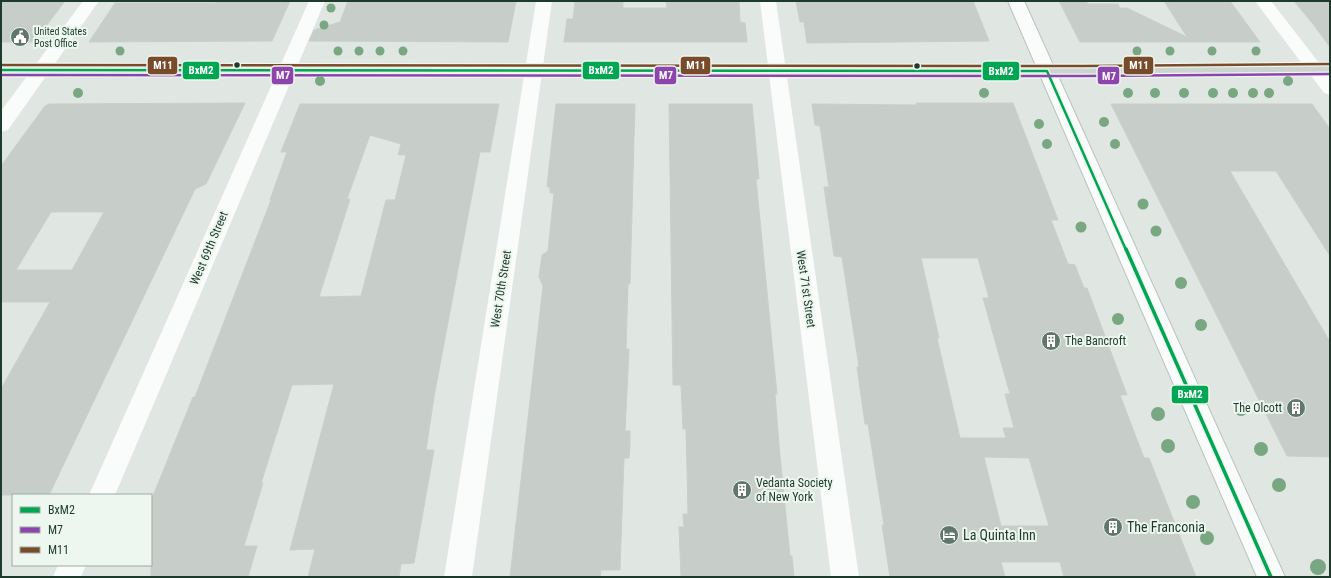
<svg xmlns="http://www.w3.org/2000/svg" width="1331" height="578" font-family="'Roboto Condensed',sans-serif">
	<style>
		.building { fill: #c7ceca; stroke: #c9cfcb; fill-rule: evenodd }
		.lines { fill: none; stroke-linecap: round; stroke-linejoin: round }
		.secondary-casing { stroke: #b9c3bd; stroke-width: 2 }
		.primary-casing { stroke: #bac4bf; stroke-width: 2 }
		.street { fill: #fafbfb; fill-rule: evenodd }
		.secondary { fill: #fafbfb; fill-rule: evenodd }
		.primary { fill: #cbd4cf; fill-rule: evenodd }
		.bus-1-far1-casing { stroke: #edf7ef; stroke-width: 5 }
		.bus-1-casing { stroke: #edf7ef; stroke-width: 6 }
		.bus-2-casing { stroke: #edf7ef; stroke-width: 5 }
		.bus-3-casing { stroke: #edf7ef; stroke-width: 5 }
		.bus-1-far1 { stroke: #00a651; stroke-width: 2.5 }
		.bus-1 { stroke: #00a651; stroke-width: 3.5 }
		.bus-2 { stroke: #8e44ad; stroke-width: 2.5 }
		.bus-3 { stroke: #7a4b2a; stroke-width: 2.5 }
		.tree { fill: #79a781 }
		.bus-dot { fill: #1d3a2c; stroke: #edf7ef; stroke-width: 1.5 }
		.labels { text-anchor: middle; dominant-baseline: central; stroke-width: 4; stroke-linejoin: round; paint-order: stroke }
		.far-poi-label { font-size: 10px; fill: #1d3a2c; stroke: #edf7ef; text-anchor: start }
		.street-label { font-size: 12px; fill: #1d3a2c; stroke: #edf7ef }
		.poi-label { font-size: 12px; fill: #1d3a2c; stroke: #edf7ef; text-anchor: start }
		.near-poi-label { font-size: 14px; fill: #1d3a2c; stroke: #edf7ef; text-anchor: start }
		.line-badge { stroke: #edf7ef; stroke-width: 1.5 }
		.badge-label { font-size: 11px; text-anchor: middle; font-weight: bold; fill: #fff }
	</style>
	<rect width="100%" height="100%" fill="#e0e6e2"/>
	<path class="building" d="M1,1H65L34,42H1Z
		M217,1H290L272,41L89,42L115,3H216Z
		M348,1H516L508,42L309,41L314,30L340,22Z
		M575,1H623V8H667L666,1H739L740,22L745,23L747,42H564L567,19H573Z
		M796,1H973L989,41L807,43L804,22H800Z
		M1059,1H1086L1088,4H1118L1120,8H1127L1187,37L1164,1H1230L1260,42H1080Z
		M1294,1H1330V47L1313,24Z
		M245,103L206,184L195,189L49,495H1V389L50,302H1V166L45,106L49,104ZM51,212H104L72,270H16Z
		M916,103H1013L1058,220H1051L1068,264L1075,265L1084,288H1087L1127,395H1120L1144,458H1149L1196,577H1064L1060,562H1001L1005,577H890L882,525H884L868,424H865L857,367H859L842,257L834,256L824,187H829L820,126L815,125L812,104L917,105ZM921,258H978L989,298H983L1010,394H1005L1014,428H1003L1006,438H960L937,338H939ZM984,457L1029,458L1049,526H1001Z
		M300,104H499L490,152H480L434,397L426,450H434L414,563L401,564L399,577H308L315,549L290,550L334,384L292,385L261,483H263L244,546H257L248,577H151V501L193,397H195L271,200H270L287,152H281ZM370,135L401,144L398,155H406L395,200H386L361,296L319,297L350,199H347Z
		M556,104H635L630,284H628L626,349H629L625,431H630V444L629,458H624L620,570H601L600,577H510L543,286L539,277L542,255L548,251L554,193H550V188L547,186Z
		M669,104H752L759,179H756L777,394H775L779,445L790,556H792L794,577H681L679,527H684L683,514H688L687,469L686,429H683L681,385H673Z
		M1111,104H1312L1330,129V256L1276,171H1230L1330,342V457L1287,456Z"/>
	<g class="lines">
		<g class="secondary-casing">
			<path id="secondary" d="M1008,1H1024L1285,577H1257Z"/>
		</g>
		<g class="primary-casing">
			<path id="primary" d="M1330,63V75L1084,77L1,76V64L1084,65Z"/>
		</g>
		<path class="street" d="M83,1H99L8,130L1,132V111Z
			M309,1H325L115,495H89Z
			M536,1H552L472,577H444Z
			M760,1H776L859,577H831Z
			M1255,1H1271L1330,77V95L1324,93Z
			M58,565H86L81,577H53Z"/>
		<use href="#secondary" class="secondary"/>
		<use href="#primary" class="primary"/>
		<g class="bus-1-far1-casing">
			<path id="bus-1-far1" d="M1,70L1047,71L1126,250"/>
		</g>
		<g class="bus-1-casing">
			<path id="bus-1" d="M1126,249L1271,577"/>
		</g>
		<g class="bus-2-casing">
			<path id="bus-2" d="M1,75L1084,76L1330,74"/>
		</g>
		<g class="bus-3-casing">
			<path id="bus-3" d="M1,65L1084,66L1330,64"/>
		</g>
		<use href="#bus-1-far1" class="bus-1-far1"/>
		<use href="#bus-1" class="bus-1"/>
		<use href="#bus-2" class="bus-2"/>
		<use href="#bus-3" class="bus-3"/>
	</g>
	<g class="tree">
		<circle cx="331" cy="8" r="4.5"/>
		<circle cx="324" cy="25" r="4.5"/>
		<circle cx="120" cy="51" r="4.5"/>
		<circle cx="338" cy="51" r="4.5"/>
		<circle cx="359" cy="51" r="4.5"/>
		<circle cx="380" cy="51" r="4.5"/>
		<circle cx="403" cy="51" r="4.5"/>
		<circle cx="1137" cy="51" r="4.5"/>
		<circle cx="1170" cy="51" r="4.5"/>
		<circle cx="1212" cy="51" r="4.5"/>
		<circle cx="1256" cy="51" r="4.5"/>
		<circle cx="320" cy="81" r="5"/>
		<circle cx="1288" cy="81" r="5"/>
		<circle cx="78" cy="93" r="5"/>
		<circle cx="984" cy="93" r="5"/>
		<circle cx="1128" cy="93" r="5"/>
		<circle cx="1155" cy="93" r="5"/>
		<circle cx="1184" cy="93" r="5"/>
		<circle cx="1213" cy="93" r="5"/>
		<circle cx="1233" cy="93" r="5"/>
		<circle cx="1253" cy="93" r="5"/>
		<circle cx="1269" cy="93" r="5"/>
		<circle cx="1104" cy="122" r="5"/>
		<circle cx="1039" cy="124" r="5"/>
		<circle cx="1047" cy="144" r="5"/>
		<circle cx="1115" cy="144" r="5"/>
		<circle cx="1143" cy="204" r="5.5"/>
		<circle cx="1081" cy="227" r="5.5"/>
		<circle cx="1156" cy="231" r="5.5"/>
		<circle cx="1181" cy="283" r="6"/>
		<circle cx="1118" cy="319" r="6"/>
		<circle cx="1201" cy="325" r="6"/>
		<circle cx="1241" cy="409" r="7"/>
		<circle cx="1158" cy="414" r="7"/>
		<circle cx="1168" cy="446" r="7"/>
		<circle cx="1261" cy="449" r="7"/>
		<circle cx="1279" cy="485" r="7"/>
		<circle cx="1193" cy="502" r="7"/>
		<circle cx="1207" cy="538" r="7"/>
		<circle cx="1318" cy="567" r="8"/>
	</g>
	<defs>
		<g id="civic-disc" transform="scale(1)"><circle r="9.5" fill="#61766c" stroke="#edf7ef"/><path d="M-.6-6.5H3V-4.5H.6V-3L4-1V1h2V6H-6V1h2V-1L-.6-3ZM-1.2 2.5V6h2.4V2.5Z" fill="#fff"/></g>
		<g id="building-disc" transform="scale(1)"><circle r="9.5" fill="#61766c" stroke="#edf7ef"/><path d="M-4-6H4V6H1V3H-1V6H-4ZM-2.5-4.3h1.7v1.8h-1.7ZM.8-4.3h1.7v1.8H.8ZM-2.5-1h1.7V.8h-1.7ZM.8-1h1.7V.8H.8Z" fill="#fff"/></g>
		<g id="hotel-disc" transform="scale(1)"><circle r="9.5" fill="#61766c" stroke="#edf7ef"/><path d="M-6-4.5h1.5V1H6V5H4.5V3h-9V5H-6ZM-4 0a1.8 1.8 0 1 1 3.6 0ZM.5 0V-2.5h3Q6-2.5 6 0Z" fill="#fff"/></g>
	</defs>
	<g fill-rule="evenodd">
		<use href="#civic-disc" x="20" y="37"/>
		<use href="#building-disc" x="1051" y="341"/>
		<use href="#building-disc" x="1296" y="408"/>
		<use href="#building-disc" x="742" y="490"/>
		<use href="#building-disc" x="1113" y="527"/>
		<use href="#hotel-disc" x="949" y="535"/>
	</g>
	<g class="bus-dot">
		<circle cx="237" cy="65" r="3.5"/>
		<circle cx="917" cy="66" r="3.5"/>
	</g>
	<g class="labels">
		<g class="far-poi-label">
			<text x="34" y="31">United States<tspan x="34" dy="12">Post Office</tspan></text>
		</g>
		<g class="street-label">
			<text transform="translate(209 248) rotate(-67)">West 69th Street</text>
			<text transform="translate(501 289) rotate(-81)">West 70th Street</text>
			<text transform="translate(806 289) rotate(82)">West 71st Street</text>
		</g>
		<g class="poi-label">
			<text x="1065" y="341">The Bancroft</text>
			<text x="1282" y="408" text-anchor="end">The Olcott</text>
			<text x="756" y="483">Vedanta Society<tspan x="756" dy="14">of New York</tspan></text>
		</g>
		<g class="near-poi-label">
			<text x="1127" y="527">The Franconia</text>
			<text x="963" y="535">La Quinta Inn</text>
		</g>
	</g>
	<g class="line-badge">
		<rect x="147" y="56" width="31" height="19" rx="4" fill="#7a4b2a"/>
		<rect x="1123" y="56" width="31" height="19" rx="4" fill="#7a4b2a"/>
		<rect x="680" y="56" width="31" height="19" rx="4" fill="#7a4b2a"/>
		<rect x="182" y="61" width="38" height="19" rx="4" fill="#00a651"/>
		<rect x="582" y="61" width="38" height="19" rx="4" fill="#00a651"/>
		<rect x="982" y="61" width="38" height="20" rx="4" fill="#00a651"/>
		<rect x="271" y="66" width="23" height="19" rx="4" fill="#8e44ad"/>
		<rect x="654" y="66" width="23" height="19" rx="4" fill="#8e44ad"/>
		<rect x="1097" y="66" width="23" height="19" rx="4" fill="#8e44ad"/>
		<rect x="1171" y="385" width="38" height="19" rx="4" fill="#00a651"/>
	</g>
	<g class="badge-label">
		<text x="163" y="69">M11</text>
		<text x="1139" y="69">M11</text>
		<text x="696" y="69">M11</text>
		<text x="201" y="74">BxM2</text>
		<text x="601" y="74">BxM2</text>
		<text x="1001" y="75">BxM2</text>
		<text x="283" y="79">M7</text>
		<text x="666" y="79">M7</text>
		<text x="1109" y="80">M7</text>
		<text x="1190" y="398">BxM2</text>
	</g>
	<rect width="1331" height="578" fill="none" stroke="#1d3a2c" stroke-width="4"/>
	<rect x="12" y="494" width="140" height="72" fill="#edf7ef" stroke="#9aaba1"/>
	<rect x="20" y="507" width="20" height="6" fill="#00a651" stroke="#9aaba1"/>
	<text x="48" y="514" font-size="12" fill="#1d3a2c">BxM2</text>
	<rect x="20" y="527" width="20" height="6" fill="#8e44ad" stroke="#9aaba1"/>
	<text x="48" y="534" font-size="12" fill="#1d3a2c">M7</text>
	<rect x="20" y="547" width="20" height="6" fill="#7a4b2a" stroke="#9aaba1"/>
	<text x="48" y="554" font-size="12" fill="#1d3a2c">M11</text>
</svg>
